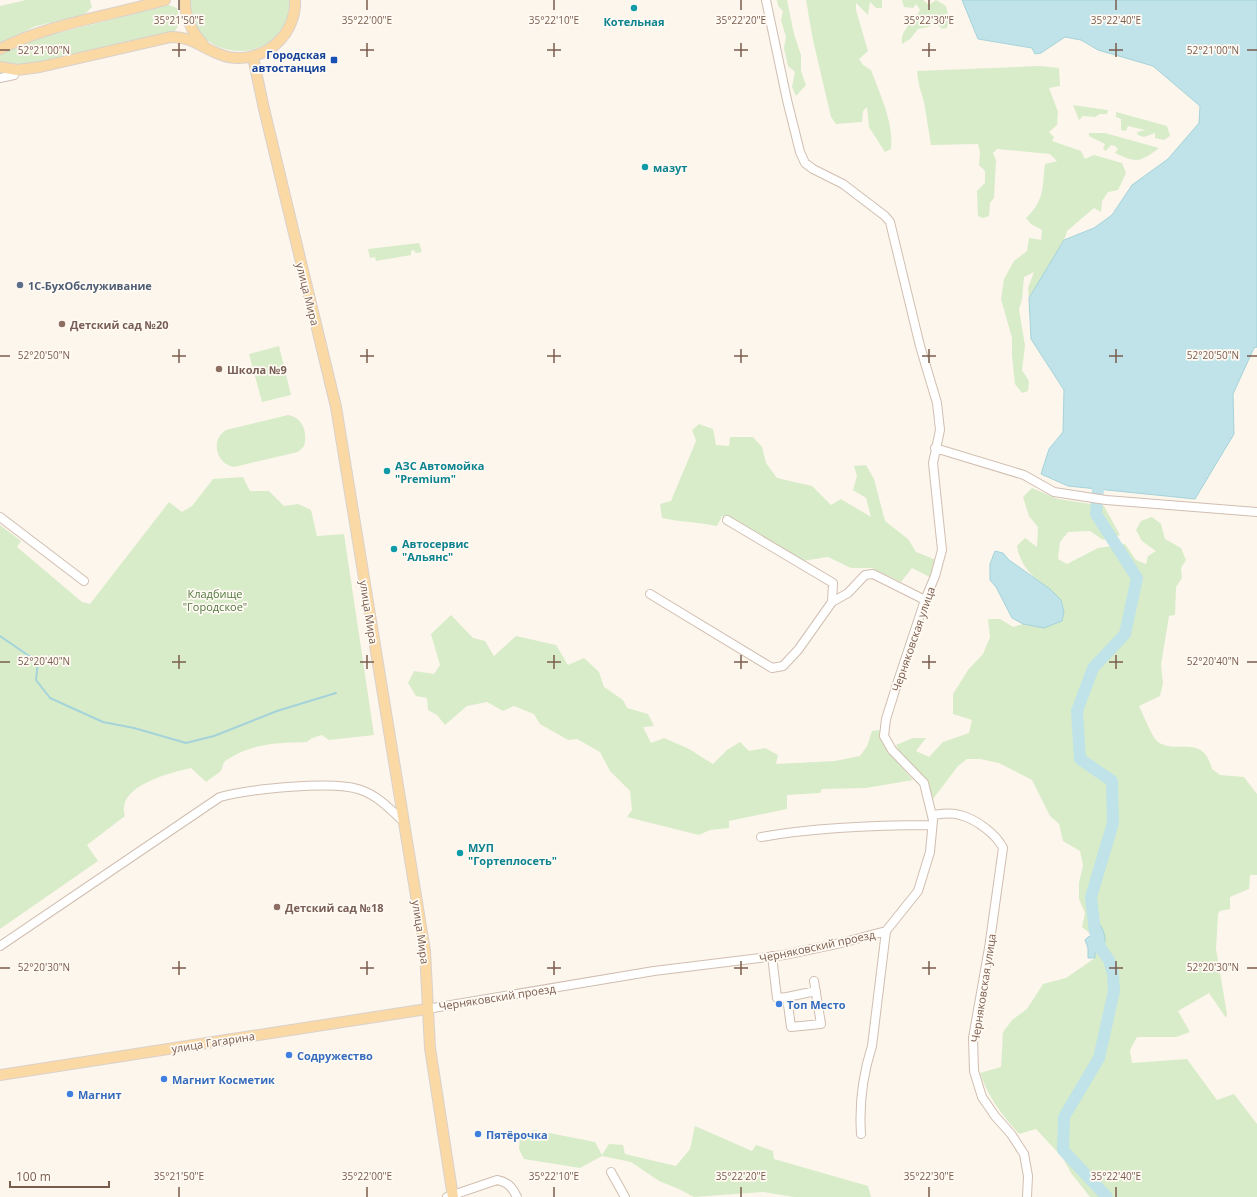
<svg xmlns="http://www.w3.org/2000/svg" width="1257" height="1197" font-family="'Open Sans',sans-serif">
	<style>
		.green { fill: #d8ecc9 }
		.water { fill: #bfe3e8; stroke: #a5d3da }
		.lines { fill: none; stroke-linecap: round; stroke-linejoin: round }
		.stream { stroke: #a5d3da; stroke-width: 2 }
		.river { stroke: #bfe3e8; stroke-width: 12 }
		.minor-casing { stroke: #d1beb0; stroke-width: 10 }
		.major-casing { stroke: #dad1cd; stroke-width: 12 }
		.minor { stroke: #fff; stroke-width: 8 }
		.major { stroke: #fbd9a5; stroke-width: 10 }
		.ticks { fill: none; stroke: #7a5c4d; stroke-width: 1.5 }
		.culture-dot { fill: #0f9aa8; stroke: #fffaf3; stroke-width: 1.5 }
		.transit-dot { fill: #1a4fb4; stroke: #fffaf3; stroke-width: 1.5 }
		.service-dot { fill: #5c6f8a; stroke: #fffaf3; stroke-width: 1.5 }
		.education-dot { fill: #8d6e63; stroke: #fffaf3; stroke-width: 1.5 }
		.shop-dot { fill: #3f7fe0; stroke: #fffaf3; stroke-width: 1.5 }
		.labels { text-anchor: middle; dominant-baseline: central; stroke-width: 3.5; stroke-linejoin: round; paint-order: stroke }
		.culture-label { font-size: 11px; font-weight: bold; fill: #0d838f; stroke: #fffaf3; text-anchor: start }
		.transit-label { font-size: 11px; font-weight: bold; fill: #164399; stroke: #fffaf3; text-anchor: end }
		.service-label { font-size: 11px; font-weight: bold; fill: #4e5e75; stroke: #fffaf3; text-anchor: start }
		.street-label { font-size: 11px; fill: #7a5c4d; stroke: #fffaf3 }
		.education-label { font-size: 11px; font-weight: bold; fill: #785e54; stroke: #fffaf3; text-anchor: start }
		.park-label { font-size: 11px; fill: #537a41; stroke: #fffaf3 }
		.shop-label { font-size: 11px; font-weight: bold; fill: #366cbe; stroke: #fffaf3; text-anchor: start }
		.ticks-label { font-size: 10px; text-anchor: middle; fill: #7a5c4d; stroke: #fffaf3; stroke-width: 3.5; stroke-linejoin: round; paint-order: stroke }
	</style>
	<rect width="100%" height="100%" fill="#fdf6ec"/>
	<path class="green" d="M26,0H90L92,7L84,15L36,26L0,44V6Z
		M191,0H289C292,70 185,66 191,0Z
		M777,0H787L794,34L801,55V71L806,85L796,96L792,87L795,72L788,66L784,48L786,37L781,20L783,11L778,6Z
		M806,0H882V8H876L870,2L868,15L856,3V10L868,51L859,59L863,65L871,70C880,94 894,123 891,149L885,152L869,127L867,107L863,111L862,122L836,124L831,117L813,40Z
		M902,0H923L929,5L936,0L946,6L949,19L947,28L942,29L935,22L929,27L918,29L910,39L902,44C900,29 914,22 920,10L916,4L913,8L904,7Z
		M169,5L177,8L180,23L175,31L39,62L19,65L0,63V53L26,41Z
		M1040,66L1059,68L1060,86L1049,88L1058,112L1057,125L1049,132L1054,137L1052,141L1081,151L1085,159L1094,155L1122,163L1126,173L1118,190L1108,192L1102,201L1101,212L1094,208L1067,231L1064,240L1029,298L1028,288L1034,272L1024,277L1022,300L1019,309L1025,346L1022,370L1029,381L1028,391L1022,393L1015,384L1012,356V338L1001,299L1004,279L1014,261L1027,251L1029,238L1041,240L1042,230L1031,224L1026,218C1045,200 1042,187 1045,164L1057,161L1050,154L997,149L993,153L996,160L994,198L990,203L989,216L983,218L978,216L977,191L985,183V171L979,165L980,152L978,144L931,145L924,102L919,85L917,71Z
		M1073,105L1108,110L1107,114H1100L1095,117L1083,116L1079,120Z
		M1116,112L1167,126L1170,136L1164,140L1155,138V133L1144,137L1138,135L1137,132L1145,130L1128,126L1126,131L1121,130V119L1116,117Z
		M1089,133H1105L1159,148C1139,163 1137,163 1115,153L1118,149L1115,146L1111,145L1106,151L1103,149L1105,144L1089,136Z
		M419,243L422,252L416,253L414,250L411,251V255L376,261L375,257L370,258L368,249Z
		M279,346L291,395L262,402L249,354Z
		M288,415C303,417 308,433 304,446L298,452L234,467C216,464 210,440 226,430Z
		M699,424L713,429L716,445L729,446L730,437H753L762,447L766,463L777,478L812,486L831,505L841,499L871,517L866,498L853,490L857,476L854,466L866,465L874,479L885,521L908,539L916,552L936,560L930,577L912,568L901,582L872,568H851L828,557L802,561L722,516L717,526C698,522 680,522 662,518L660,504L671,501L696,441L692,430Z
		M243,477L250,491H269L284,506L298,504L311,510L317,536L344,534L374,735L329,740L322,735L312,738L307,742C277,743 249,743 224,762L221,771L206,782L191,768C170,773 115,786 125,816L87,845L98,861L0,929V525L21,541L17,547L82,602L90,604L169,502L182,512L192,506L213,479Z
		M1032,488L1058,499L1104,506L1120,535L1103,540L1090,531L1068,532L1060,542L1058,559L1067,564L1098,548L1125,544L1136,560L1146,564L1148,556L1156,551L1142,541L1136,530L1141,521L1152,517L1161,524L1165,539L1181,548L1186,560L1181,568L1182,578L1176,587L1175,615L1169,616L1161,665L1163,683L1160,696L1139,706C1143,714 1152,737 1158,742C1177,755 1203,733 1212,769L1220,775L1244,777L1257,794V875H1250L1249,889L1230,897V909L1220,911L1218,914L1216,949L1227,1014L1226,1018L1209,993L1178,1011L1190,1032L1176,1037H1137L1130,1050L1132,1063L1187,1059L1217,1100L1234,1094L1257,1124V1197H1090L1071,1173L1063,1158L1036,1129L1019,1134C1001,1113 989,1099 980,1073L1001,1067L1003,1032L1012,1020L1027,1009L1043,984L1066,978L1095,958V953C1106,949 1106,942 1103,932L1092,935L1082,927L1085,913L1079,899V883L1083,865L1080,851L1063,841L1059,824L1050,816L1032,780L999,763L980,759H967L958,766L933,799L926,781L900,753L896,745L913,738H926L916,751L929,757L943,742L969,733L972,720L953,714V694L968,670L983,654L990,637L988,619H1000L1013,627L1023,624L1044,628L1050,589C1033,577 1021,568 1017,546L1025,538L1037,547L1038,527L1029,516L1023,497Z
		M451,615L473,638L485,641L494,656L516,636L556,645L568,665L584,658L599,672L604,687L623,700L627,708L648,714L654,726L643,727L651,743L664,738L689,749L713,764L727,750L740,742L749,751L765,748L778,755L776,764L835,761L860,756L867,746L872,731L879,730L886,749L913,780L866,788L822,789L820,793L787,795V809L729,821V828L710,830L699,835L627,817L632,810L630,791L610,771L600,752L577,739L568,740L540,724L534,714L514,706L503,711L487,702L467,706L445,725L437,715L428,710L427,698L416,696L408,683L414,671L434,674L440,665L431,634Z
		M695,1126L752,1151L756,1145L773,1151L774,1159L868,1186L871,1197H794L763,1192L694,1197L679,1189L659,1181L631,1162L602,1156L580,1168L524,1159L519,1149L520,1136L534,1130L595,1142L602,1155L609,1144L623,1145L625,1154L676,1166L690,1149Z"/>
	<path class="water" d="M962,0H1257V347L1254,348L1233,394L1234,434L1195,499L1068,486L1041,474L1049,449L1063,432L1064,390L1031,339L1029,298L1064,240L1094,228L1112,215L1132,185L1168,159L1199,123L1200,106L1153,66L1098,50L1081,40L1065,37L1041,53L1035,54L1032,48L978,39Z
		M995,551L1003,553L1009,560L1050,589L1061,600L1064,612L1062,621L1044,628L1023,624L1012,618L996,587L990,580V564Z
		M1096,920C1105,929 1111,947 1095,953V958H1088V948L1085,940L1088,937L1098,934L1093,923Z"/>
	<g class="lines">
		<path class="stream" d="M0,636L38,662L36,680L50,698L103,722L134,728L186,743L214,736L277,711L336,693"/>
		<path class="river" d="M1098,489L1096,514L1137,578L1125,634L1093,668L1077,711L1080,759L1112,781L1113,823L1091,897L1095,932L1101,949L1109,960L1113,973L1114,991L1099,1058L1064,1117L1063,1150L1107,1197"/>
		<g class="minor-casing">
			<path id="minor" d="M766,0L787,100L800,152L805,163L813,169L843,184L885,216L890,222L920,346L937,403L940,430L933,463L942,550L935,576L925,600L897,684L886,719L884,736L892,750L924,783L933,820L930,852L918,891L886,931
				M0,78L14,75
				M935,448L1024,475L1054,492L1106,500L1257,512
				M0,517L84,581
				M727,520L833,583L832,602
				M650,594L772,668L783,666L798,650L832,602L848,593L865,575L873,574L925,600
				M932,815C941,814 951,812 960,815C976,819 996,834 1003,848L989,948L973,1038L974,1071L982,1097L995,1116L1011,1134L1024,1154L1028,1176L1027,1197
				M761,837C818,827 875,825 932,825
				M0,946L220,797C249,789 334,780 361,790C378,796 390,809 403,821
				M772,956L777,998L787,997L791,1027L821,1024L814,981
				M787,997L816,991
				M427,1009L654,971L784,955L841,943L886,931
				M861,1134C859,1104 863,1074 872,1046L886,931
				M611,1172L625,1197
				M447,1197L497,1180C508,1182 512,1187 517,1197"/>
		</g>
		<g class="major-casing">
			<path id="major" d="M185,0C185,18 191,31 203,44
				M0,49C52,23 109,16 165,0
				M253,57L264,109L336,407L425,951L430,1048L453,1197
				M0,67L17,70L40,67L171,37C193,37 200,47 219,54C240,63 266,56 281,39C290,29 296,14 295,0
				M0,1075L427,1009"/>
		</g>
		<use href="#minor" class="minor"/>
		<use href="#major" class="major"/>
	</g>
	<path class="ticks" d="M179,0V10M367,0V10M554,0V10M741,0V10M929,0V10M1116,0V10M179,43V57M367,43V57M554,43V57M741,43V57M929,43V57M1116,43V57M0,50H10M172,50H186M360,50H374M547,50H561M734,50H748M922,50H936M1109,50H1123M1247,50H1257M179,349V363M367,349V363M554,349V363M741,349V363M929,349V363M1116,349V363M0,356H10M172,356H186M360,356H374M547,356H561M734,356H748M922,356H936M1109,356H1123M1247,356H1257M179,655V669M367,655V669M554,655V669M741,655V669M929,655V669M1116,655V669M0,662H10M172,662H186M360,662H374M547,662H561M734,662H748M922,662H936M1109,662H1123M1247,662H1257M179,961V975M367,961V975M554,961V975M741,961V975M929,961V975M1116,961V975M0,968H10M172,968H186M360,968H374M547,968H561M734,968H748M922,968H936M1109,968H1123M1247,968H1257M179,1187V1197M367,1187V1197M554,1187V1197M741,1187V1197M929,1187V1197M1116,1187V1197"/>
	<g class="culture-dot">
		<circle cx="634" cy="8" r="4"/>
		<circle cx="645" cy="167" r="4"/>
		<circle cx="387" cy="471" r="4"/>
		<circle cx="394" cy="549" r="4"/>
		<circle cx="460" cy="853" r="4"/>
	</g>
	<rect class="transit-dot" x="330" y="56" width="8" height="8" rx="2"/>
	<circle class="service-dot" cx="20" cy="285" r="4"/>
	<g class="education-dot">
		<circle cx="62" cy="324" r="4"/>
		<circle cx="219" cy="369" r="4"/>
		<circle cx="277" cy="907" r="4"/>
	</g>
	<g class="shop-dot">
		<circle cx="779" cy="1004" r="4"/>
		<circle cx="289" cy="1055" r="4"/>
		<circle cx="164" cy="1079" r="4"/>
		<circle cx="70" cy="1094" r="4"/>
		<circle cx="478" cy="1134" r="4"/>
	</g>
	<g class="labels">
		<g class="culture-label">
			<text x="634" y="21" text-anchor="middle">Котельная</text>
			<text x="653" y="167">мазут</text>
			<text x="395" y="465">АЗС Автомойка<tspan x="395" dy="13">"Premium"</tspan></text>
			<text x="402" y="543">Автосервис<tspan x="402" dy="13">"Альянс"</tspan></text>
			<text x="468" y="847">МУП<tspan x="468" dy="13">"Гортеплосеть"</tspan></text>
		</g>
		<g class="transit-label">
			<text x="326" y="54">Городская<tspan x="326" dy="13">автостанция</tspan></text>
		</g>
		<g class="service-label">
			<text x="28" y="285">1С-БухОбслуживание</text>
		</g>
		<g class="street-label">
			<text transform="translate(308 294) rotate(76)">улица Мира</text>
			<text transform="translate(369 612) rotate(81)">улица Мира</text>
			<text transform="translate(913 639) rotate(-71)">Черняковская улица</text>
			<text transform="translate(421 932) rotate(82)">улица Мира</text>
			<text transform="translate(817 946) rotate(-12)">Черняковский проезд</text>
			<text transform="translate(983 988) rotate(-81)">Черняковская улица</text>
			<text transform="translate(497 997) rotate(-9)">Черняковский проезд</text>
			<text transform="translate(213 1042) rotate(-9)">улица Гагарина</text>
		</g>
		<g class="education-label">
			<text x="70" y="324">Детский сад №20</text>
			<text x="227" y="369">Школа №9</text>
			<text x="285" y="907">Детский сад №18</text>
		</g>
		<g class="park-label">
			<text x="215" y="593">Кладбище<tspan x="215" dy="13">"Городское"</tspan></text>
		</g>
		<g class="shop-label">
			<text x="787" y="1004">Топ Место</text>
			<text x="297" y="1055">Содружество</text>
			<text x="172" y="1079">Магнит Косметик</text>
			<text x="78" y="1094">Магнит</text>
			<text x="486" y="1134">Пятёрочка</text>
		</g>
	</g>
	<g class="ticks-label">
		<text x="179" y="24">35°21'50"E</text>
		<text x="367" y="24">35°22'00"E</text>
		<text x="554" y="24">35°22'10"E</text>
		<text x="741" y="24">35°22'20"E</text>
		<text x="929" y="24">35°22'30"E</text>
		<text x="1116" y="24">35°22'40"E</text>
		<text x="44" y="54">52°21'00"N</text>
		<text x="1213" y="54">52°21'00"N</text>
		<text x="44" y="359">52°20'50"N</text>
		<text x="1213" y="359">52°20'50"N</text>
		<text x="44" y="665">52°20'40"N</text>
		<text x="1213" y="665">52°20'40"N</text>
		<text x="44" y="971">52°20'30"N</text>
		<text x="1213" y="971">52°20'30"N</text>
		<text x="179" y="1180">35°21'50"E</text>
		<text x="367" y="1180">35°22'00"E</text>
		<text x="554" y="1180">35°22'10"E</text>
		<text x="741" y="1180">35°22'20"E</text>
		<text x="929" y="1180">35°22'30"E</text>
		<text x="1116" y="1180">35°22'40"E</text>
	</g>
	<path d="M10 1181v6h99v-6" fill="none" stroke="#7a5c4d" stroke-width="2"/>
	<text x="16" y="1181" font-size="12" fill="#7a5c4d" stroke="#fffaf3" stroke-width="3" paint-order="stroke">100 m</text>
</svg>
